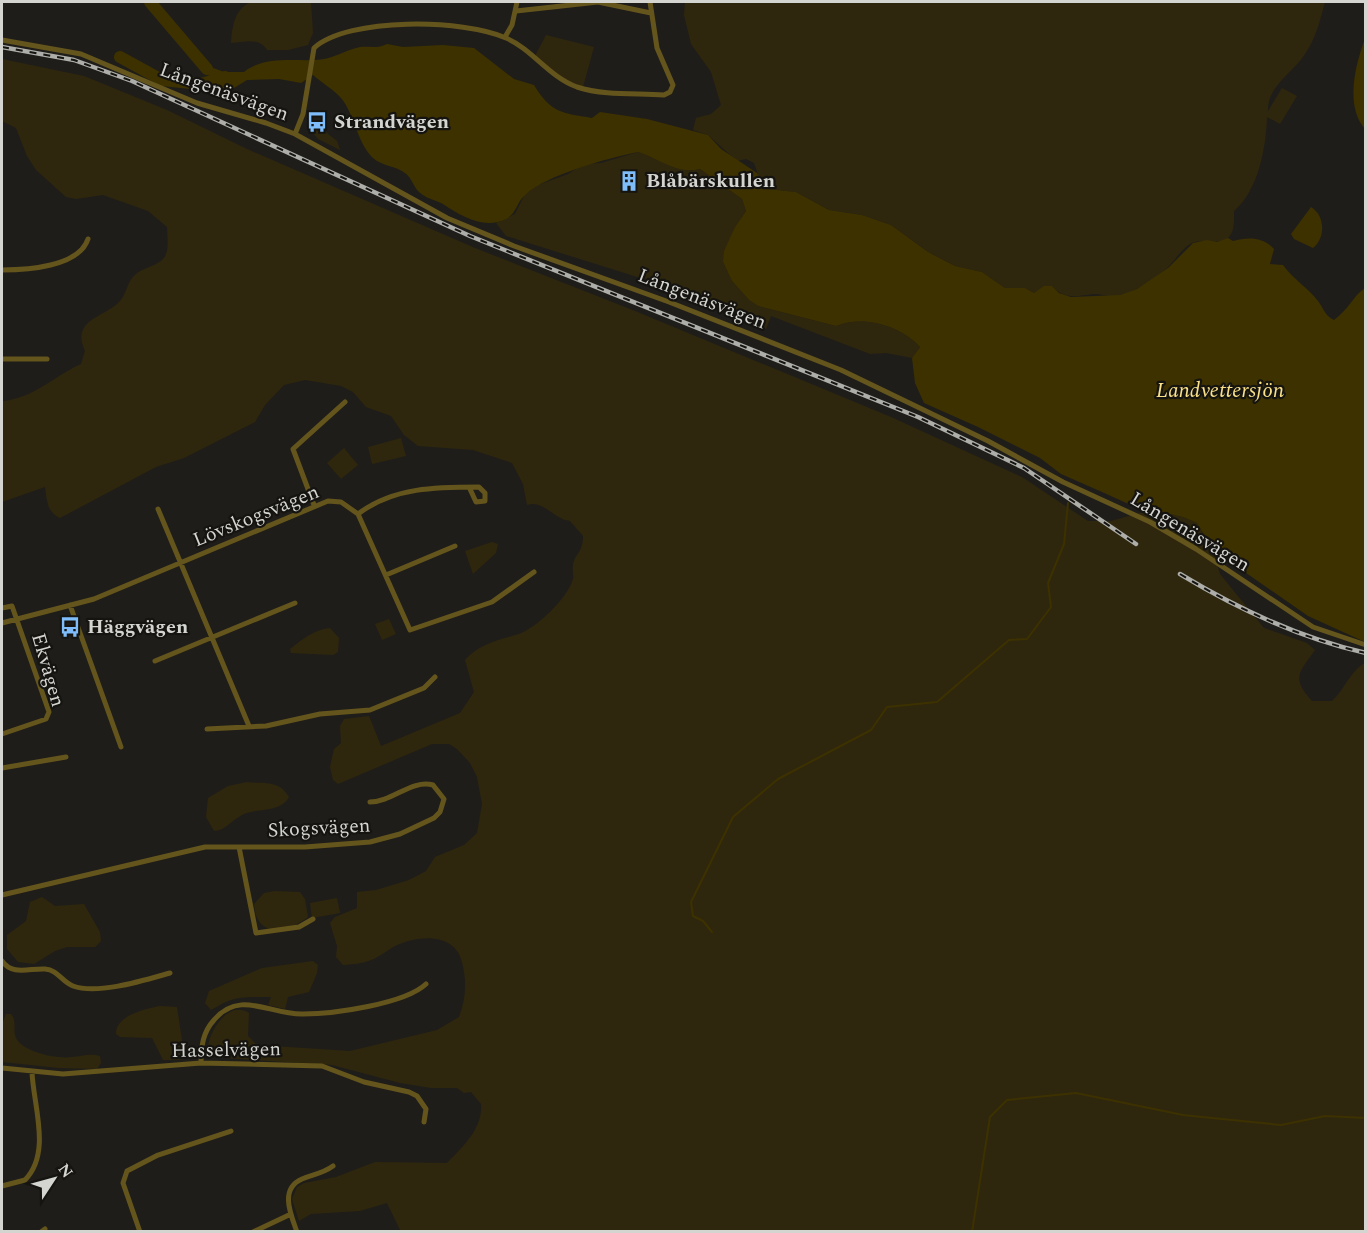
<svg xmlns="http://www.w3.org/2000/svg" width="1367" height="1233" font-family="Spectral,serif">
	<style>
		.green { fill: #2e270e }
		.water { fill: #3d3100 }
		.lines { fill: none; stroke-linecap: round; stroke-linejoin: round }
		.stream { stroke: #3d3100; stroke-width: 2 }
		.river { stroke: #3d3100; stroke-width: 12 }
		.street { stroke: #64551d; stroke-width: 5 }
		.rail-casing { stroke: #adada9; stroke-width: 4.5 }
		.rail { stroke: #151410; stroke-width: 2; stroke-dasharray: 7; stroke-linecap: butt }
		.labels { text-anchor: middle; dominant-baseline: central; stroke-width: 4.5; stroke-linejoin: round; paint-order: stroke }
		.street-label { font-size: 20px; fill: #d4d4d0; stroke: #151410 }
		.poi-label { font-size: 20px; font-weight: bold; fill: #d4d4d0; stroke: #151410; text-anchor: start }
		.water-label { font-size: 21px; font-style: italic; fill: #fbe289; stroke: #151410 }
	</style>
	<rect width="100%" height="100%" fill="#1f1d19"/>
	<path class="green" d="M252,2H311L313,33L308,45L288,50H267C259,37 245,42 231,43C232,27 235,7 252,2Z
		M685,2H1325C1320,20 1316,38 1305,54C1293,73 1267,86 1268,111L1282,88L1297,96L1280,124L1267,117C1266,148 1258,191 1234,211C1234,220 1235,232 1228,238C1219,246 1203,238 1192,243C1183,247 1176,259 1169,266C1157,279 1131,295 1113,296C1107,296 1100,294 1094,294C1077,296 1065,300 1052,286L1034,293L1025,288H1005L982,272L955,266L928,252L891,225L862,215L829,210L796,192L768,189L761,183L754,163L746,159L737,161L708,135L693,130L696,118L711,114L721,105L711,72L691,44L684,15Z
		M546,35L594,47L583,87L563,79L535,56Z
		M2,59L84,76L167,110L247,149L475,248L635,311L891,417L1022,477L1088,521H1111L1150,510L1183,517L1197,523L1201,529L1206,543L1213,550L1220,574L1264,628L1307,643L1315,650C1300,672 1290,677 1312,701H1332C1345,689 1350,671 1365,663V1231L401,1232L387,1203L360,1211L311,1214L299,1221L292,1199L297,1187L304,1183L336,1177L375,1162L447,1163C463,1146 483,1129 481,1104L471,1092L464,1093L457,1088H431L400,1083L332,1065L223,1058L208,1048C209,1030 229,1000 249,1013L248,1036L257,1045L350,1051L437,1030L459,1017C466,998 467,982 462,962C455,932 417,935 395,946C387,950 380,957 371,960C363,964 352,964 343,965L336,957L337,946L330,923L335,917L357,908V892L376,890L409,880L426,871L435,857L464,845L477,833L482,804L477,777L470,763L457,749L449,744H432L338,784L333,780L330,767L334,749L341,743L340,726L344,719L369,716L381,746L460,713L474,692L465,660C479,644 499,640 519,634C536,628 568,598 573,579C574,575 572,570 573,565C575,553 583,553 583,536L570,521C553,519 543,499 527,505L523,484L512,463L473,450L418,446L404,435L391,416L366,407L353,392L341,386L305,380L284,385L265,405L255,422L184,458L156,467L60,518C47,512 47,501 45,487L2,502V401C33,399 54,376 81,364L85,351C70,319 106,317 120,301C127,293 127,281 136,274C144,267 163,265 166,254C169,247 167,235 167,227L148,211L103,195L76,199L66,197L36,170L27,156L16,128L2,121Z
		M317,125L337,141L340,150L318,139L312,132Z
		M638,152C658,158 676,175 700,169L742,199L746,211L735,227L723,262L732,281L749,300L758,306L836,326C863,315 900,325 920,347L912,358L886,353L870,354L771,316L766,329L647,280L506,236L496,223L515,214L525,194L538,185L568,174L584,164L601,163Z
		M401,438L406,456L372,464L368,447Z
		M344,448L358,465L341,479L327,463Z
		M492,542L498,544L496,553L473,574L465,551Z
		M389,619L396,634L382,640L375,624Z
		M330,628L339,638L338,652L333,655L291,653L290,649C303,639 313,630 330,628Z
		M247,782C265,784 279,780 289,797C280,813 258,808 244,814C232,819 227,830 214,831L206,817L208,798L228,786Z
		M275,891L300,892L305,899L308,917C288,933 256,939 254,904L264,893Z
		M42,897L55,906L84,904L100,932L101,941L95,947H67L55,951L34,964L18,962L7,949V935L26,921L30,902Z
		M337,898L340,913L312,918L310,903Z
		M313,961L318,965L317,973L309,992L288,997L285,1009L268,1005L271,997C244,997 235,995 211,1010L205,1003L209,991L262,968Z
		M160,1006L177,1007L183,1047L179,1060H163L152,1038L120,1037L116,1034C116,1015 145,1009 160,1006Z
		M6,1014H11C18,1022 11,1033 18,1041C28,1053 57,1059 72,1057C82,1056 90,1053 100,1056L101,1063L97,1069L59,1068L2,1062V1024Z"/>
	<path class="water" d="M1365,39L1366,129H1365C1345,106 1355,65 1365,39Z
		M387,44L403,47L443,45L474,48L514,79L534,85C551,113 562,113 592,118L600,112L647,119L708,135L721,149L757,173L768,189L796,192L829,210L862,215L891,225L928,252L955,266L982,272L1005,288H1025L1034,293L1044,286H1052L1059,293L1071,297L1120,295L1137,289L1168,268L1193,243L1207,240L1217,242L1228,238L1233,241C1248,237 1263,237 1274,249L1270,264L1283,265C1293,279 1308,288 1318,301C1324,309 1325,316 1334,320C1349,309 1353,296 1365,288V642L1308,616L1213,550L1197,523L1183,517L1133,506L1102,492L1061,474L1040,458L978,427L924,403L915,383L912,358L920,347C900,325 863,315 836,326L758,306L749,300L732,281L723,262L724,251L735,227L746,211L742,199L700,169C676,175 658,158 638,152C608,158 546,175 525,195C516,203 517,213 506,219C484,230 461,216 443,204C435,200 425,198 419,192C413,186 412,178 405,173C396,166 382,166 373,158C357,143 355,115 341,98C334,90 321,82 313,75L301,83L279,79L247,80L234,88L212,90L207,69L208,66L224,72H244C264,56 291,61 315,60C331,60 345,50 360,47C370,46 377,49 387,44Z
		M1311,207C1325,215 1326,238 1313,248L1294,239L1291,234Z"/>
	<g class="lines">
		<path class="stream" d="M712,932L703,921L693,916L691,902L733,817L778,779L871,730L887,707L937,702L1009,640L1027,639L1051,607L1048,583L1064,544L1068,503
			M972,1232L990,1117L1007,1100L1076,1093L1183,1115L1222,1119L1281,1125L1325,1116L1366,1118"/>
		<path class="river" d="M150,2L207,69
			M120,57L162,80L201,84L225,77"/>
		<path class="street" d="M516,11L598,2L651,13
			M505,37L512,25L517,2
			M2,40L81,54L197,103L266,123L295,134L447,218L514,246L669,302L841,370L988,441L1063,482L1150,522L1196,549L1313,627L1366,645
			M295,134L303,114L314,48C348,17 464,19 506,38C532,49 549,77 577,87C605,96 636,93 664,95L670,92L673,85L657,48L650,2
			M2,270C26,270 79,267 88,239
			M2,359H47
			M314,505L293,449L345,402
			M158,509L249,726
			M358,514C393,487 438,487 479,487L485,493V501L476,502L470,489
			M386,575L455,546
			M70,605L121,747
			M2,608L12,606L49,712L46,719L2,734
			M2,623L94,599L328,501L341,502L358,514L410,630L492,602L534,572
			M155,661L295,603
			M207,729L266,726L320,714L370,710L424,688L435,677
			M2,768L66,757
			M239,847L256,933L299,927L313,919
			M2,895L205,847H305L370,842L400,834L434,818L440,812L444,799L433,785C412,779 392,802 370,802
			M2,961C12,976 30,968 45,969C58,970 62,982 73,986C98,995 145,980 170,973
			M201,1063C201,1046 203,1032 214,1020C240,989 270,1015 303,1014C333,1014 405,1004 426,984
			M2,1068L63,1074L201,1063L322,1066L364,1082L409,1092L417,1096L426,1109L424,1122
			M2,1186L25,1180C52,1153 33,1104 32,1072
			M41,1232L45,1229
			M140,1232L123,1183L127,1171L158,1155L231,1131
			M253,1232L291,1214
			M297,1232C291,1215 279,1189 302,1179C313,1174 322,1174 333,1166"/>
		<g class="rail-casing">
			<path id="rail" d="M2,47L74,60L132,81L470,236L918,417L1024,468L1136,544
				M1180,574C1238,609 1299,638 1366,653"/>
		</g>
		<use href="#rail" class="rail"/>
	</g>
	<defs>
		<g id="bus-bare" transform="scale(1.62)"><path d="M-5-6H5V4H4V6H2V4H-2V6H-4V4H-5ZM-3.5-4V0h7V-4ZM-3.5 1.2v1.5H-2V1.2ZM2 1.2v1.5H3.5V1.2Z" fill="#7fbdfa" stroke="#151410" stroke-width="2.5" paint-order="stroke"/></g>
		<g id="building-bare" transform="scale(1.62)"><path d="M-4-6H4V6H1V3H-1V6H-4ZM-2.5-4.3h1.7v1.8h-1.7ZM.8-4.3h1.7v1.8H.8ZM-2.5-1h1.7V.8h-1.7ZM.8-1h1.7V.8H.8Z" fill="#7fbdfa" stroke="#151410" stroke-width="2.5" paint-order="stroke"/></g>
	</defs>
	<g fill-rule="evenodd">
		<use href="#bus-bare" x="317" y="122"/>
		<use href="#building-bare" x="629" y="181"/>
		<use href="#bus-bare" x="70" y="627"/>
	</g>
	<g class="labels">
		<g class="street-label">
			<text transform="translate(224 92) rotate(20)">Långenäsvägen</text>
			<text transform="translate(702 299) rotate(21)">Långenäsvägen</text>
			<text transform="translate(256 516) rotate(-22)">Lövskogsvägen</text>
			<text transform="translate(1190 532) rotate(31)">Långenäsvägen</text>
			<text transform="translate(48 670) rotate(74)">Ekvägen</text>
			<text transform="translate(319 828) rotate(-3)">Skogsvägen</text>
			<text transform="translate(226 1050) rotate(-1)">Hasselvägen</text>
		</g>
		<g class="poi-label">
			<text x="334" y="122">Strandvägen</text>
			<text x="646" y="181">Blåbärskullen</text>
			<text x="87" y="627">Häggvägen</text>
		</g>
		<g class="water-label">
			<text x="1220" y="391">Landvettersjön</text>
		</g>
	</g>
	<rect width="1367" height="1233" fill="none" stroke="#d4d4d0" stroke-width="6"/>
	<g transform="translate(54 1179) rotate(54)" stroke="#151410" stroke-width="4.5" paint-order="stroke">
	<path d="M0-4.5L10 22L0 15L-10 22Z" fill="#d4d4d0"/>
	<text y="-9" font-size="16" font-weight="bold" text-anchor="middle" fill="#d4d4d0">N</text>
	</g>
</svg>
